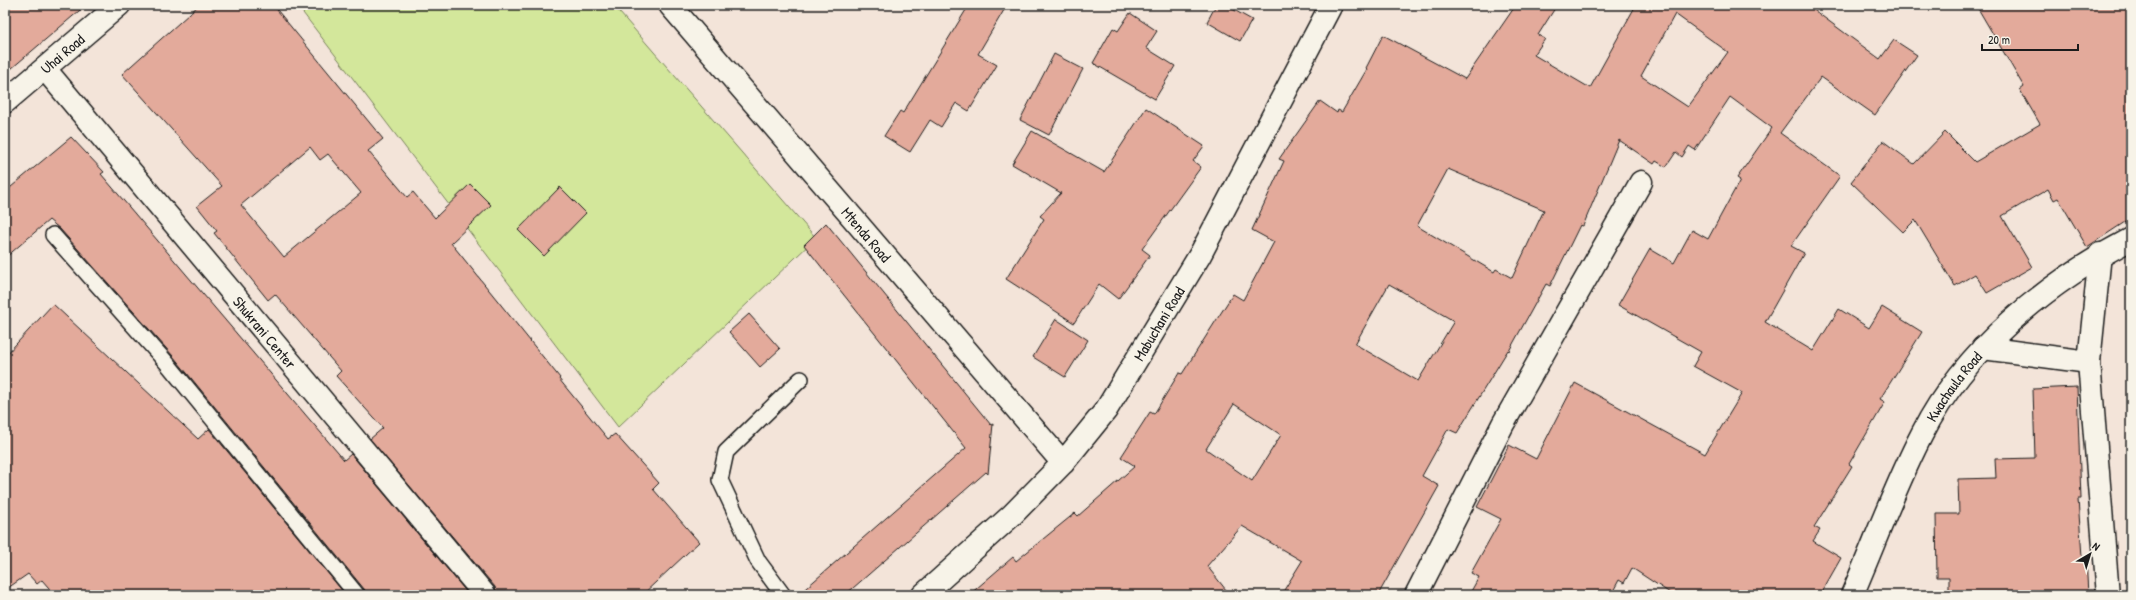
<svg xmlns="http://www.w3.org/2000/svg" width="2136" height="600" font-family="'Patrick Hand',sans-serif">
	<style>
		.green { fill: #d3e79b; stroke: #78825c }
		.building { fill: #e3aa9b; stroke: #1c1c1c; fill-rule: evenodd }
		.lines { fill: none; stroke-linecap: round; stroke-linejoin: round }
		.lane-casing { stroke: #1c1c1c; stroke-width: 18 }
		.street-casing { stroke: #1c1c1c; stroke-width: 25 }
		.lane { stroke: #f7f3e8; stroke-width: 15 }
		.street { stroke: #f7f3e8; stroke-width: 22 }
		.labels { text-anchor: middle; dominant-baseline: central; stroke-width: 3; stroke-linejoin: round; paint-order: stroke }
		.street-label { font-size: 15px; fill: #1c1c1c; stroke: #f7f3e8 }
	</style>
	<rect width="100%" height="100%" fill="#f3e4d9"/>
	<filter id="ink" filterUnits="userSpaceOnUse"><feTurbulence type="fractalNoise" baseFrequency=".025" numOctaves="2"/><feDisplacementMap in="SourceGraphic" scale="8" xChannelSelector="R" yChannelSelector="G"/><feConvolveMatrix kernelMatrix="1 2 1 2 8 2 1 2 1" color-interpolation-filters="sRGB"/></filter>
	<g filter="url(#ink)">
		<path class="green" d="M297,5H613L816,238L618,427Z"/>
		<path class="building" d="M5,5H86L5,74Z
			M199,5H273L383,139L368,151L407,197L413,192L435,218L470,184L491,205L451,243L560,378L559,379L608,439L615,434L659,483L653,489L699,542L642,595H497L495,587L370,439L383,428L336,376L341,371L275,294L268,300L214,233L217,231L197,206L222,186L122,74ZM310,147L320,160L328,154L361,193L284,257L241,205Z
			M969,5H1007L978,54L997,65L969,111L956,103L941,127L930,120L910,152L884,136L900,111L903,113Z
			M1216,5H1225L1252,20L1240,41L1207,22Z
			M1516,5H1557L1538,35L1545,39L1534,55L1590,88L1636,5H1807L1880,59L1894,40L1917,55L1875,115L1821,77L1780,133L1840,176L1791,246L1804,253L1765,322L1813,351L1839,309L1869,328L1882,307L1922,332L1880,399L1885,402L1849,464L1852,466L1814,527L1820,530L1813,541L1841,558L1820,595H1673L1632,568L1624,583L1619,580L1611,595H1469L1479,577L1471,573L1501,519L1477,507L1509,445L1536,459L1575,383L1705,454L1742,393L1693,366L1701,352L1618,305L1650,249L1674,263L1692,230L1708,239L1740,180L1737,178L1772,128L1730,97L1695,150L1689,146L1682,157L1676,152L1666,167L1656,161L1654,164L1619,140L1583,226L1580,225L1550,286L1546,284L1509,351L1508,350L1457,433L1448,429L1422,476L1439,486L1378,595H1281L1302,561L1242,526L1207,566L1230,595H969L1013,557L1016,561L1075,513L1078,516L1135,466L1121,457L1150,412L1154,414L1179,373L1182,374L1233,294L1243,300L1274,242L1252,230L1284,161L1279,159L1320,101L1337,113L1338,110L1342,112L1367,69L1366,68L1383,35L1465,79ZM1675,14L1728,52L1688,107L1641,76ZM1448,169L1544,210L1512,278L1496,269L1494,272L1417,226ZM1389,284L1454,321L1418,381L1355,344ZM1234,404L1281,435L1252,481L1206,449Z
			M1976,5H2131V218L2087,247L2058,198L2054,200L2048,189L2002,216L2032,267L1987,293L1975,274L1955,286L1915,220L1903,232L1851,182L1883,141L1914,164L1945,132L1975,162L2040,124L2020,90L2024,87Z
			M1130,13L1157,31L1146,48L1175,66L1155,99L1093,63L1113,28L1118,31Z
			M1054,54L1083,69L1049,135L1020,120Z
			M1146,108L1204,146L1193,161L1201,167L1142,249L1150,255L1118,299L1099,284L1074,323L1006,279L1044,219L1040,216L1061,193L1012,164L1032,131L1104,172Z
			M71,137L104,172L101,174L344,460L351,454L469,595H369L173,356L60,229L49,220L5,258V192Z
			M560,187L586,213L544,256L518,230Z
			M826,223L991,425L993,424L988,474L986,472L845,595H798L966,448L804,245Z
			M53,304L198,439L209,429L345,594L55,595L42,580L37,584L28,574L5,590V356Z
			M749,314L780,349L760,367L729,332Z
			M1056,319L1088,340L1065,377L1033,357Z
			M2077,387L2081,499H2078L2082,557H2086L2088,595H1949V577H1937L1936,514H1959L1958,479L1996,478L1995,459L2035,458L2033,389Z"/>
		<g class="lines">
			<g class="lane-casing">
				<path id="lane" d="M53,235L166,362L357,595
					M783,595L758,561L720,480L726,452L801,379"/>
			</g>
			<g class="street-casing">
				<g id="street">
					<path id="s1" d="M670,5L1063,463"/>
					<path id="s2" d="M45,69L485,595"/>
					<path id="s3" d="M5,102L119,5"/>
					<path d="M2100,254L2089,362L2108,595"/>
					<path d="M1983,348L2089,362"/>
					<path id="s4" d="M923,595L1012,515L1063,463L1106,410L1200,255L1331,5"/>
					<path d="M1416,595L1503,424L1641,182"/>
					<path id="s5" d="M1852,595C1875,542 1895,486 1922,434C1965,349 2048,282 2131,239"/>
				</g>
			</g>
			<use href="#lane" class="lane"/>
			<use href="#street" class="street"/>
		</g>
	</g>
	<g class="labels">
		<g class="street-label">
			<text stroke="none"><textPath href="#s3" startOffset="75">Uhai Road</textPath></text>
			<text stroke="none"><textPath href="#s1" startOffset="302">Mtenda Road</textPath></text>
			<text stroke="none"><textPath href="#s4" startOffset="362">Mabuchani Road</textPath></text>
			<text stroke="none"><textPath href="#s2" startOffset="343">Shukrani Center</textPath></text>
			<text stroke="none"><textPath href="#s5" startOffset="233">Kwachaula Road</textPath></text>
		</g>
	</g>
	<rect width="2136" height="600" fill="none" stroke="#f7f3e8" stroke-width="20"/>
	<rect x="10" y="10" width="2116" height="580" fill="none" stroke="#1c1c1c" stroke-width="1.5" filter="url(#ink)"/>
	<g transform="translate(2090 554) rotate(38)" stroke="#f7f3e8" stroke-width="3" paint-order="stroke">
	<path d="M0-3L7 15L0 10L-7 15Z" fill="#1c1c1c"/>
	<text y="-6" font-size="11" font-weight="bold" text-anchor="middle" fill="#1c1c1c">N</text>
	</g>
	<path d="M1982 44v6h96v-6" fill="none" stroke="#1c1c1c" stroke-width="2"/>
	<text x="1988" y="44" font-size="12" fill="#1c1c1c" stroke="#f7f3e8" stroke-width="3" paint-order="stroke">20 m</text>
</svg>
